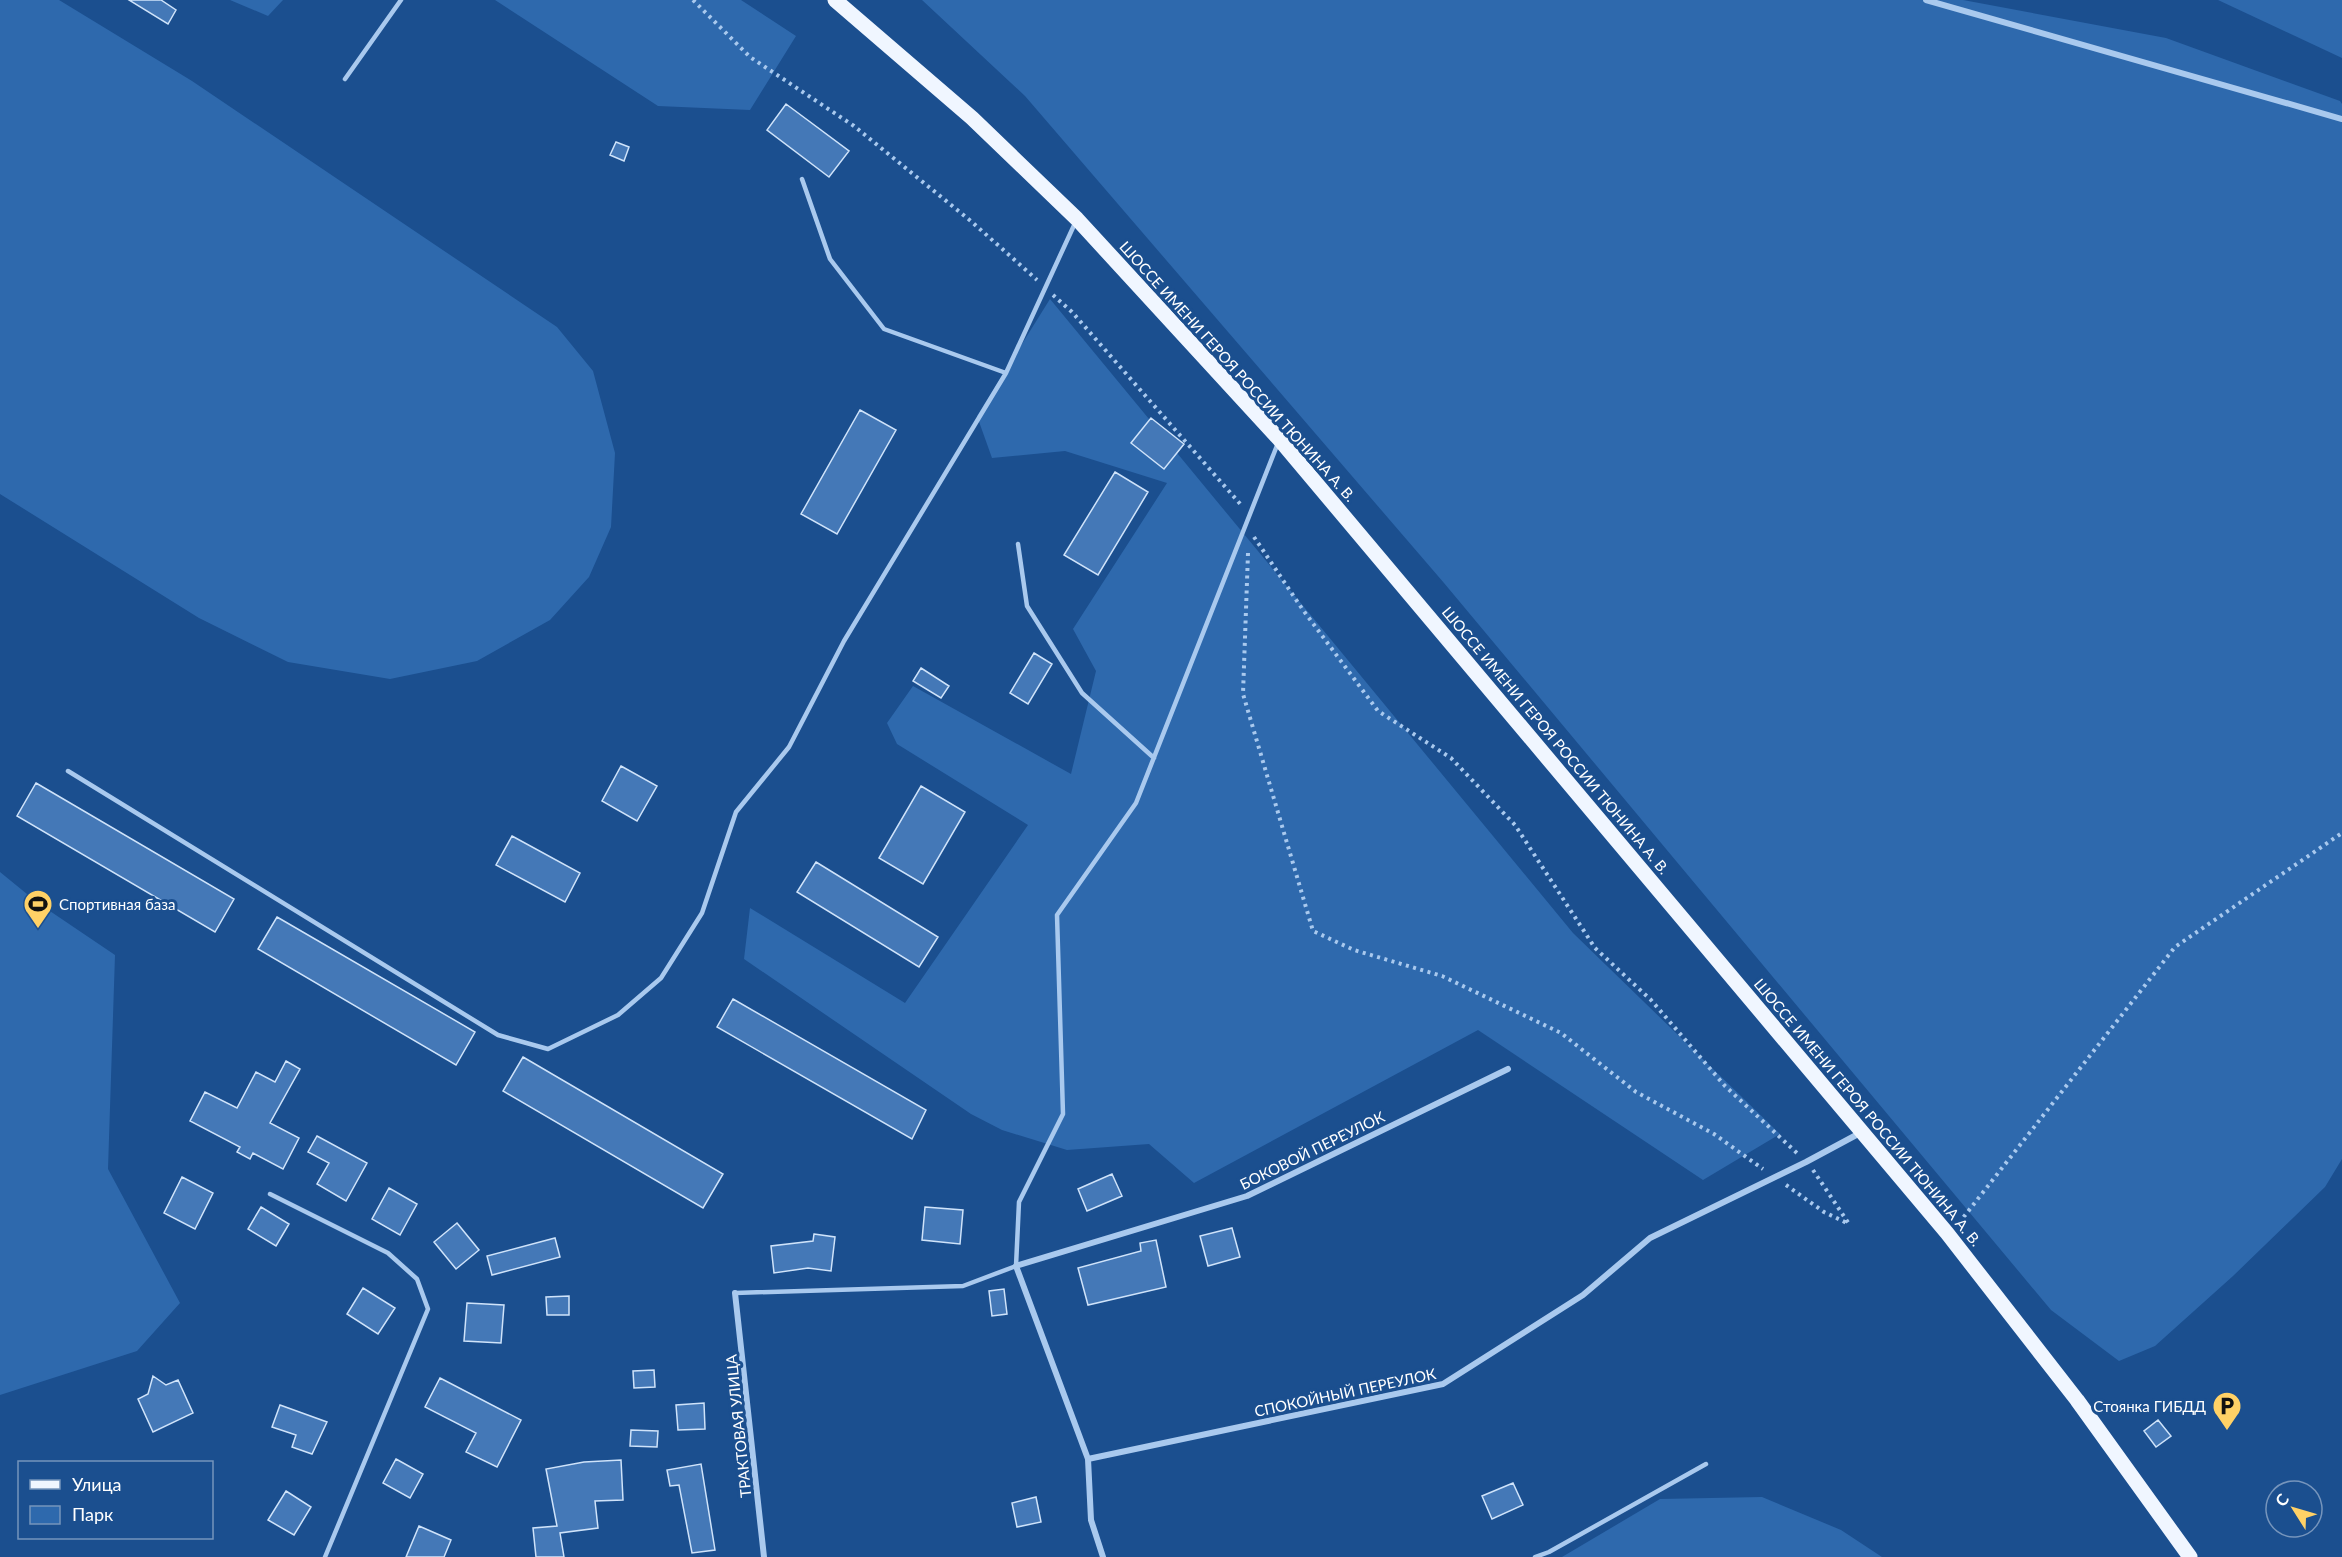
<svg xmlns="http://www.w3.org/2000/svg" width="2342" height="1557" font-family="Lato,sans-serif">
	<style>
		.green { fill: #2e69ad }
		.building { fill: #4478b7; stroke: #cfe3fa; stroke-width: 1.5 }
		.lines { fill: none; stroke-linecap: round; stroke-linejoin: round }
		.path { stroke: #a9c9ee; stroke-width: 4; stroke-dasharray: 3 4.5; stroke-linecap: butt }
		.lane { stroke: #a9c9ee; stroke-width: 4.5 }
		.street { stroke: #a9c9ee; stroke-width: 6 }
		.primary { stroke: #f0f6ff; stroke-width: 15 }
		.labels { text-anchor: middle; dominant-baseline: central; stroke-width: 6; stroke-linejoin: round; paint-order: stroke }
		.street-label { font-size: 15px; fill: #fff; stroke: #1b4f8f }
		.poi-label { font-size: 15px; fill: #fff; stroke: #1b4f8f; text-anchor: start }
	</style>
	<rect width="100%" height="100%" fill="#1b4f8f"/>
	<path class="green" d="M0,0H59L192,81L557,327L593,371L615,453L611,527L589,577L550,620L477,661L390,679L288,662L199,618L0,494Z
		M230,0H283L268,16Z
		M495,0H741L796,36L750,110L658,106Z
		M922,0H1963L2166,38L2340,101L2342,104V1159L2325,1187L2233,1276L2155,1346L2119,1361L2051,1310L1444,583L1025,96Z
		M2218,0H2342V58Z
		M1050,299L1573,933L1780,1134L1703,1180L1478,1030L1194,1183L1149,1144L1067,1150L1002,1130L971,1114L744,959L750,908L905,1003L1028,825L897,744L887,723L913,686L1071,774L1096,671L1073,629L1167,483L1065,451L992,458L977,416Z
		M0,872L38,903L115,955L108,1169L180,1303L137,1351L0,1395Z
		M1762,1497L1841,1530L1882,1557H1562L1660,1499Z"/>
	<path class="building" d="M129,0H161L176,10L168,24Z
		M786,104L849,151L829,177L767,130Z
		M616,142L629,147L624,161L610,155Z
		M860,410L896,430L837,534L801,514Z
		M1151,418L1184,444L1164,469L1131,443Z
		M1115,472L1148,492L1098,575L1064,555Z
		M1034,653L1052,664L1028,704L1010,693Z
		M921,668L949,686L941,698L913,681Z
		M621,766L657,786L637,821L602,801Z
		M36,783L234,899L215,932L17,816Z
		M921,786L965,812L923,884L879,858Z
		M512,836L580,873L565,902L496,865Z
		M816,862L938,937L919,967L797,892Z
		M277,917L475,1032L456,1065L258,949Z
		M733,999L926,1110L912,1139L717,1027Z
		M523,1057L723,1174L703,1208L503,1091Z
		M286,1061L300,1069L270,1123L299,1138L283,1169L253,1153L250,1159L237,1152L240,1147L190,1121L205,1092L237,1108L256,1072L275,1082Z
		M317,1136L367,1163L346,1201L317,1184L329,1163L308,1152Z
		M1112,1174L1122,1196L1087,1211L1078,1189Z
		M182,1177L213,1193L195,1229L164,1213Z
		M389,1188L417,1204L400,1235L372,1219Z
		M261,1207L289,1224L276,1246L248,1229Z
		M925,1207L963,1210L960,1244L922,1240Z
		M457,1223L479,1250L456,1269L434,1242Z
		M1232,1228L1240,1257L1208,1266L1200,1236Z
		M814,1234L835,1237L831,1271L808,1268L774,1273L771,1246L813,1241Z
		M555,1238L560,1257L492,1275L487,1256Z
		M1156,1240L1166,1287L1088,1305L1078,1268L1141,1251L1140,1243Z
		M363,1288L395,1308L378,1334L347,1314Z
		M1004,1289L1007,1314L992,1316L989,1291Z
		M569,1296V1315H547L546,1297Z
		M467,1303L504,1305L501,1343L464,1341Z
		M654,1370L655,1387L634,1388L633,1371Z
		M153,1376L166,1385L178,1380L193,1413L153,1432L138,1399L148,1394Z
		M440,1378L521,1420L497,1467L466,1452L476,1433L425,1407Z
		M704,1403L705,1429L678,1430L676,1405Z
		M280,1405L327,1422L312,1454L292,1447L296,1435L272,1427Z
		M2158,1420L2171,1436L2156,1447L2144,1431Z
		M631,1430L658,1431L657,1447L630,1446Z
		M396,1459L423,1474L410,1498L383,1483Z
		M621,1460L623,1500L595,1501L598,1528L560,1533L564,1557H536L533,1528L557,1526L546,1469L584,1462Z
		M701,1464L715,1550L692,1553L679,1485L670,1486L667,1470Z
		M1513,1483L1523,1505L1492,1519L1482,1496Z
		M286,1491L311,1507L294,1535L268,1520Z
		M1036,1497L1041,1522L1017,1527L1012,1503Z
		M419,1526L451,1540L444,1557H406Z"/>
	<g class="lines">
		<path class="path" d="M693,0L750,57L854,126L972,222L1037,280
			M1053,295L1072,312L1242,506
			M1254,537L1303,610L1378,711L1451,758L1515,825L1595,948L1651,1000L1725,1086L1798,1154
			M1248,553L1243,694L1313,931L1354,950L1442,976L1561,1033L1636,1092L1714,1134L1763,1169
			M1813,1170L1849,1224
			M1786,1185L1824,1212L1849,1224
			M1959,1223L2175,947L2342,833"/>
		<path class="lane" d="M345,79L401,0
			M802,179L830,259L884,329L1006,373L1076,221
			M1018,544L1027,606L1082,693L1154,758
			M68,771L498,1035L548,1049L618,1015L661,978L702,913L736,812L789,747L844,641L1006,373
			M270,1194L388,1253L417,1279L428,1309L325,1557
			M735,1293L963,1286L1016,1266L1019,1202L1063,1114L1057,915L1136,803L1278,443
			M1535,1557L1549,1552L1706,1464"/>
		<path class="street" d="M1926,0L2342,119
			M735,1293L764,1557
			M1088,1459L1443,1384L1583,1295L1650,1238L1806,1162L1860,1133
			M1103,1557L1091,1520L1088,1459L1016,1266L1247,1196L1508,1069"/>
		<path class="primary" d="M835,0L972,118L1077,219L1279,439L1947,1233L2077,1400L2190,1557"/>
	</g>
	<defs>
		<g id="stadium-pin" transform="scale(1.5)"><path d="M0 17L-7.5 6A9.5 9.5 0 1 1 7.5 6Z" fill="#ffd166" stroke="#1b4f8f"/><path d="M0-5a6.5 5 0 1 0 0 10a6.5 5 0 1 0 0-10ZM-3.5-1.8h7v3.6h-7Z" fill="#111"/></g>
		<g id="parking-pin" transform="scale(1.5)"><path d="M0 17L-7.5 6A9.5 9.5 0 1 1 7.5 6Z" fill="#ffd166" stroke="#1b4f8f"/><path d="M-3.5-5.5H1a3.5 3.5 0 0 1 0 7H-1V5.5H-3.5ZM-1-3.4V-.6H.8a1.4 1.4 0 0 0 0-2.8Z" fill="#111"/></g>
	</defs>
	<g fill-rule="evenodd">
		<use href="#stadium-pin" x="38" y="904"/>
		<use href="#parking-pin" x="2227" y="1406"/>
	</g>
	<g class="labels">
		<g class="street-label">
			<text transform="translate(1238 371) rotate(48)">ШОССЕ ИМЕНИ ГЕРОЯ РОССИИ ТЮНИНА А. В.</text>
			<text transform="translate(1556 740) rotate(50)">ШОССЕ ИМЕНИ ГЕРОЯ РОССИИ ТЮНИНА А. В.</text>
			<text transform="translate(1868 1112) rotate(50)">ШОССЕ ИМЕНИ ГЕРОЯ РОССИИ ТЮНИНА А. В.</text>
			<text transform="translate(1312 1150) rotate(-26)">БОКОВОЙ ПЕРЕУЛОК</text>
			<text transform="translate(1345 1392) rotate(-12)">СПОКОЙНЫЙ ПЕРЕУЛОК</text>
			<text transform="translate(738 1426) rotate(-96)">ТРАКТОВАЯ УЛИЦА</text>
		</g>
		<g class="poi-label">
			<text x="59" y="904">Спортивная база</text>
			<text x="2206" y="1406" text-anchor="end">Стоянка ГИБДД</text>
		</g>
	</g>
	<rect x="18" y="1461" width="195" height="78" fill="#1b4f8f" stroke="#7695bc" stroke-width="1.5"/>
	<rect x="30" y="1480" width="30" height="9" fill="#f0f6ff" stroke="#7695bc" stroke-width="1.5"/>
	<text x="72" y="1491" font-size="18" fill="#ffffff">Улица</text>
	<rect x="30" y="1506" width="30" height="18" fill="#2e69ad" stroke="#7695bc" stroke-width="1.5"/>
	<text x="72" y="1521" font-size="18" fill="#ffffff">Парк</text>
	<g transform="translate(2294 1509) rotate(307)"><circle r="28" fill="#1b4f8f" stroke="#7695bc" stroke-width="1.5"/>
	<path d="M0-4.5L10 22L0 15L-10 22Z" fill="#ffd166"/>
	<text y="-9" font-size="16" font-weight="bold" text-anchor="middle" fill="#ffffff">С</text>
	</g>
</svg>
